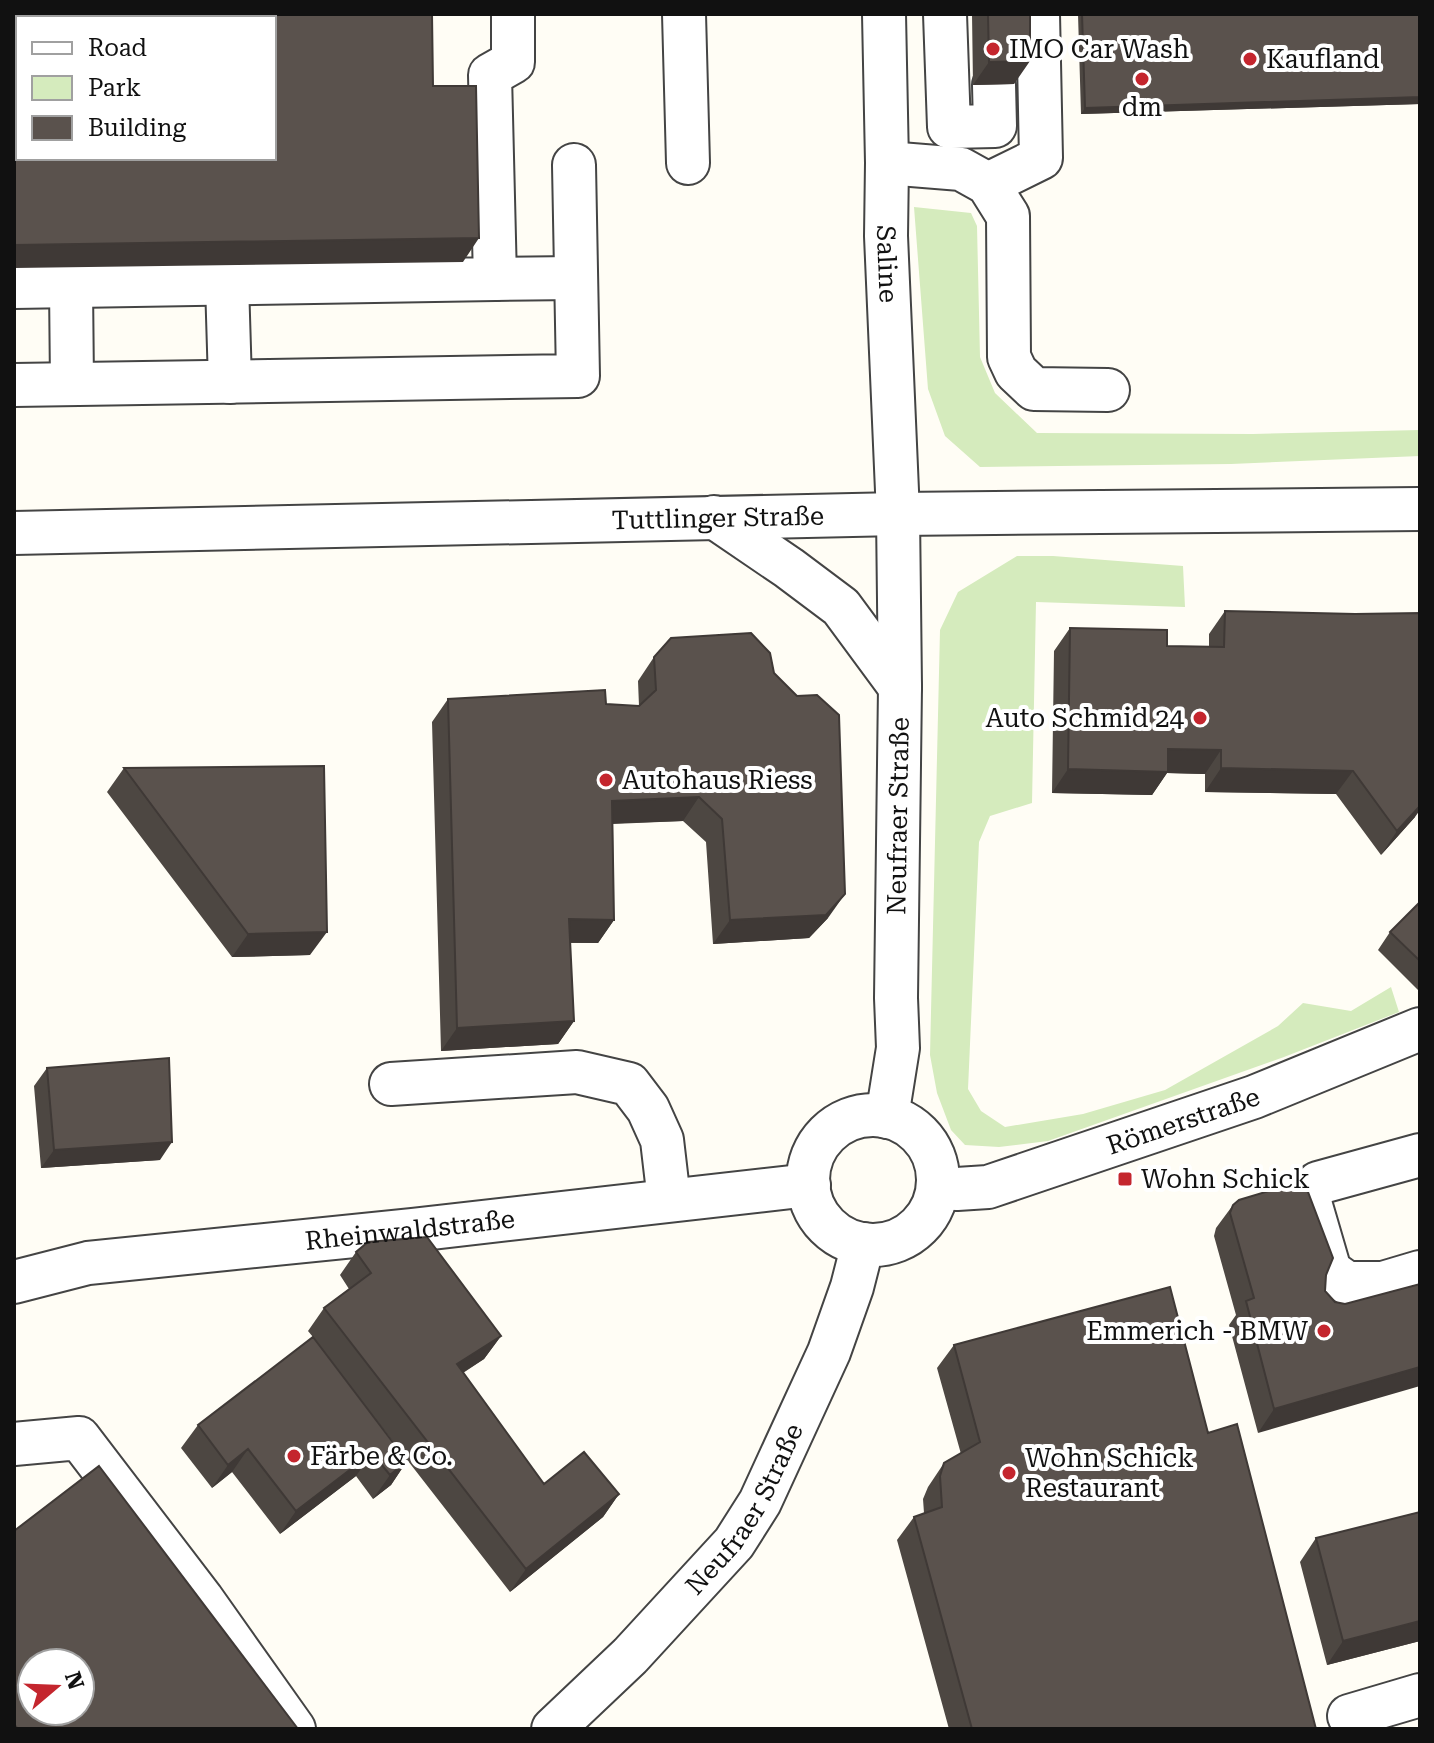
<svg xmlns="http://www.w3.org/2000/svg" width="1434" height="1743" font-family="'Roboto Serif',serif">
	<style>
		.green { fill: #d5ebbd }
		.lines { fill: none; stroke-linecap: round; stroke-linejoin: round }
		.minor-casing { stroke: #444; stroke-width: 46 }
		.minor { stroke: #fff; stroke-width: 42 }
		.wall { fill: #4d4742 }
		.shaded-wall { fill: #3f3936 }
		.building { fill: #5a524d; stroke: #3f3936; stroke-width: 2; fill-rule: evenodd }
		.poi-dot { fill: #c4262e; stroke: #fff; stroke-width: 3 }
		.labels { text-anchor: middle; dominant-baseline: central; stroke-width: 8; stroke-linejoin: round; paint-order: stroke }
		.poi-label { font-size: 26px; fill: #111; stroke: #fff; text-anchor: start }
		.street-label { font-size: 26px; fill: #111; stroke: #fff }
	</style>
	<rect width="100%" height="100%" fill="#fffdf5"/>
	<path class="green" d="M914,207L971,213L977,226L980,357L995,393L1037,433L1253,434L1420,430V456L1231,464L980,467L945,436L928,389Z
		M1017,556H1053L1183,566L1185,607L1036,602L1032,803L990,816L979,842L968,1089L981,1111L1005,1127L1083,1114L1165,1090L1278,1026L1303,1003L1351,1011L1391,987L1399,1012L1284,1057L1048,1141L999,1147L965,1145L951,1130L937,1093L930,1055L940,630L958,592Z"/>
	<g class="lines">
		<g class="minor-casing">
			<g id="minor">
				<path d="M684,14L688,163"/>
				<path id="s1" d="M884,14L887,163L886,236L898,514L900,687L896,998L898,1048L887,1117"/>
				<path d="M945,14L949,127L995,126L994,85"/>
				<path d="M887,163L961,169L988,184L1008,216L1009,357L1016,372L1034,389L1108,390"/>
				<path d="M988,184L1041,158L1038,14"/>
				<path d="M495,279L575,278"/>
				<path d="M227,283L230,382"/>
				<path d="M71,286L72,384"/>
				<path d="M14,287L495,279L490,75L513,62V14"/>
				<path d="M14,385L578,376L574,165"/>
				<path d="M714,517L789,568L841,607L900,687"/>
				<path id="s2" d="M14,533L898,514L1420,509"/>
				<path d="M391,1084L577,1072L629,1084L648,1109L662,1140L669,1200"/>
				<circle cx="873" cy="1180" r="65"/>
				<path d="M1420,1155L1318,1183L1309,1199L1330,1271L1347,1283H1383L1420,1272"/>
				<path id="s3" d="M938,1188L957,1189L988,1187L1254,1097L1420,1029"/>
				<path id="s4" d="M14,1282L88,1263L413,1230L809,1185"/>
				<path d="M14,1444L79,1438L202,1599L294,1729"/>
				<path d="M1349,1716L1420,1695"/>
				<path id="s5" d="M553,1729L630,1656L734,1543L760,1502L829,1352L852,1287L863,1244"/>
			</g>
		</g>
		<use href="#minor" class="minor"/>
	</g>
	<path class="wall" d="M972,14H1030L1014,84L973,85Z
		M1078,14H1420V104L1081,114Z
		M1225,611L1415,817L1381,855L1336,794L1205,792V774L1167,773L1152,795L1052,793L1054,651L1070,628L1167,646L1209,647V634Z
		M654,657L828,918L809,938L713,944L706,842L683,821L613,824L614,920L598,943H570L574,1021L558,1044L441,1051L432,722L448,699L639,706L638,681Z
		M124,768L310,955L232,957L107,792Z
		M1420,902V988L1418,990L1378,950L1390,932Z
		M47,1068L160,1160L41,1168L34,1086Z
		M1233,1205L1326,1275L1325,1291L1335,1302L1345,1304L1420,1284L1258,1433L1229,1325L1236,1315L1214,1236L1216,1228Z
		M356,1252L501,1336L484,1359L463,1373L544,1484L619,1494L603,1517L510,1592L317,1344L407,1461L391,1485L373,1499L356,1476L280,1534L232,1472L212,1488L181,1448L198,1425L313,1337L308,1331L324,1308L349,1289L340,1275Z
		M954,1345L1208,1433L1316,1729H949L897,1540L914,1517L924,1513L923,1499L928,1487L944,1463L961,1454L937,1368Z
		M1420,1512V1641L1327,1665L1300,1562L1316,1538Z"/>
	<path class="shaded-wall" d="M1030,61L1014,84L973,85L989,62Z
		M1420,97V104L1081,114L1085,108Z
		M479,238L463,262L14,268V245Z
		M1168,749L1221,750L1205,774L1167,773L1152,795L1052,793L1068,769Z
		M1221,768L1353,771L1336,794L1205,792Z
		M699,797L683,821L596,824L612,801Z
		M1420,806V810L1415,817L1381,855L1397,831Z
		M845,894L828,918L809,938L713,944L730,920Z
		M569,919L614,920L598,943L552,942Z
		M327,932L310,955L232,957L248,934Z
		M574,1021L558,1044L441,1051L457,1028Z
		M172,1142L160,1160L41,1168L54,1150Z
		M501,1336L484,1359L440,1387L457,1364Z
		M1420,1367V1386L1258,1433L1274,1409Z
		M248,1449L232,1472L212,1488L228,1465Z
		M372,1453L356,1476L280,1534L296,1511Z
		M407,1461L391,1485L373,1499L390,1475Z
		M619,1494L603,1517L510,1592L526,1569Z
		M1420,1621V1641L1327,1665L1343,1641Z"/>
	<path class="building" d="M14,14H432L433,86H476L479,238L14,245ZM18,18H274V158H18Z
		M988,14H1030V61L989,62Z
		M1082,14H1420V97L1085,108Z
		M1225,611L1355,614L1420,613V806L1397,831L1353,771L1221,768V750L1168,749V772L1068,769L1070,628L1167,630V646L1224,647Z
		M751,633L770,653L774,673L797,696L817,695L839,715L845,894L826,915L730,920L722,819L699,797L612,801L614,920L569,919L574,1021L457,1028L448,699L605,690L606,704L639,706L656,690L654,657L671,638Z
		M324,766L327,932L248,934L124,768Z
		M1420,902V961L1390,932Z
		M169,1058L172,1142L54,1150L47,1068Z
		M1295,1183L1302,1185L1308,1192L1333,1258L1326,1275L1325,1291L1335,1302L1345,1304L1420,1284V1367L1274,1409L1246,1301L1254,1298L1230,1213L1233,1205L1239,1200Z
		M427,1237L501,1336L457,1364L544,1484L584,1452L619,1494L526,1569L324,1308L371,1273L356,1252L368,1242Z
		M1170,1287L1208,1433L1237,1424L1316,1729H972L914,1517L942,1507L940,1476L944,1463L980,1442L954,1345Z
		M313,1337L407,1461L390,1475L372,1453L296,1511L248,1449L228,1465L198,1425Z
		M99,1466L298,1729H18L14,1724V1531ZM32,1663H80V1711H32Z
		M1420,1512V1621L1343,1641L1316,1538Z"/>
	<g class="poi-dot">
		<circle cx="993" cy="49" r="8"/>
		<circle cx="1250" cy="59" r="8"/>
		<circle cx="1142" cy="79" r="8"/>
		<circle cx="1200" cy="718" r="8"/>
		<circle cx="606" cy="780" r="8"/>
		<rect x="1117" y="1171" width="16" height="16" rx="4"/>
		<circle cx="1324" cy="1331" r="8"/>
		<circle cx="294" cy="1456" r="8"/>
		<circle cx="1009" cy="1473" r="8"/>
	</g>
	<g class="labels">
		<g class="poi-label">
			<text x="1009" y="49">IMO Car Wash</text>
			<text x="1266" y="59">Kaufland</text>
			<text x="1142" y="107" text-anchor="middle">dm</text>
			<text x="1184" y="718" text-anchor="end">Auto Schmid 24</text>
			<text x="622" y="780">Autohaus Riess</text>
			<text x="1141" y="1179">Wohn Schick</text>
			<text x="1308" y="1331" text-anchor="end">Emmerich - BMW</text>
			<text x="310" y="1456">Färbe &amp; Co.</text>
			<text x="1025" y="1458">Wohn Schick<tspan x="1025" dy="30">Restaurant</tspan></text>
		</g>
		<g class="street-label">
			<text stroke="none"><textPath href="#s1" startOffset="250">Saline</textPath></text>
			<text stroke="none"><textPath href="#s2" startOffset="704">Tuttlinger Straße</textPath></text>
			<text transform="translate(898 816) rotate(-89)">Neufraer Straße</text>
			<text stroke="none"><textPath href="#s3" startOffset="256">Römerstraße</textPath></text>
			<text stroke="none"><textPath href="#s4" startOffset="400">Rheinwaldstraße</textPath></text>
			<text stroke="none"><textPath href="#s5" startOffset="294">Neufraer Straße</textPath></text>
		</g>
	</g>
	<rect width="1434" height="1743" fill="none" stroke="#111111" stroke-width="32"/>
	<rect x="16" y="16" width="260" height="144" fill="#ffffff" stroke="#a0a0a0" stroke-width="2"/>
	<rect x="32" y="42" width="40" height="12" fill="#ffffff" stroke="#a0a0a0" stroke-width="2"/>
	<text x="88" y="56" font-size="24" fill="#111111">Road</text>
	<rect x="32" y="76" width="40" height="24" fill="#d5ebbd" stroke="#a0a0a0" stroke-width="2"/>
	<text x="88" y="96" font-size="24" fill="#111111">Park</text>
	<rect x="32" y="116" width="40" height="24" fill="#5a524d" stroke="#a0a0a0" stroke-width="2"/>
	<text x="88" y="136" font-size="24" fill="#111111">Building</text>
	<g transform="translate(56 1687) rotate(71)"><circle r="38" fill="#ffffff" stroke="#a0a0a0" stroke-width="2"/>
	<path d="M0-6L14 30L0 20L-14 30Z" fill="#c4262e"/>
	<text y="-12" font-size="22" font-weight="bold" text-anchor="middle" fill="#111111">N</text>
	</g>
</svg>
